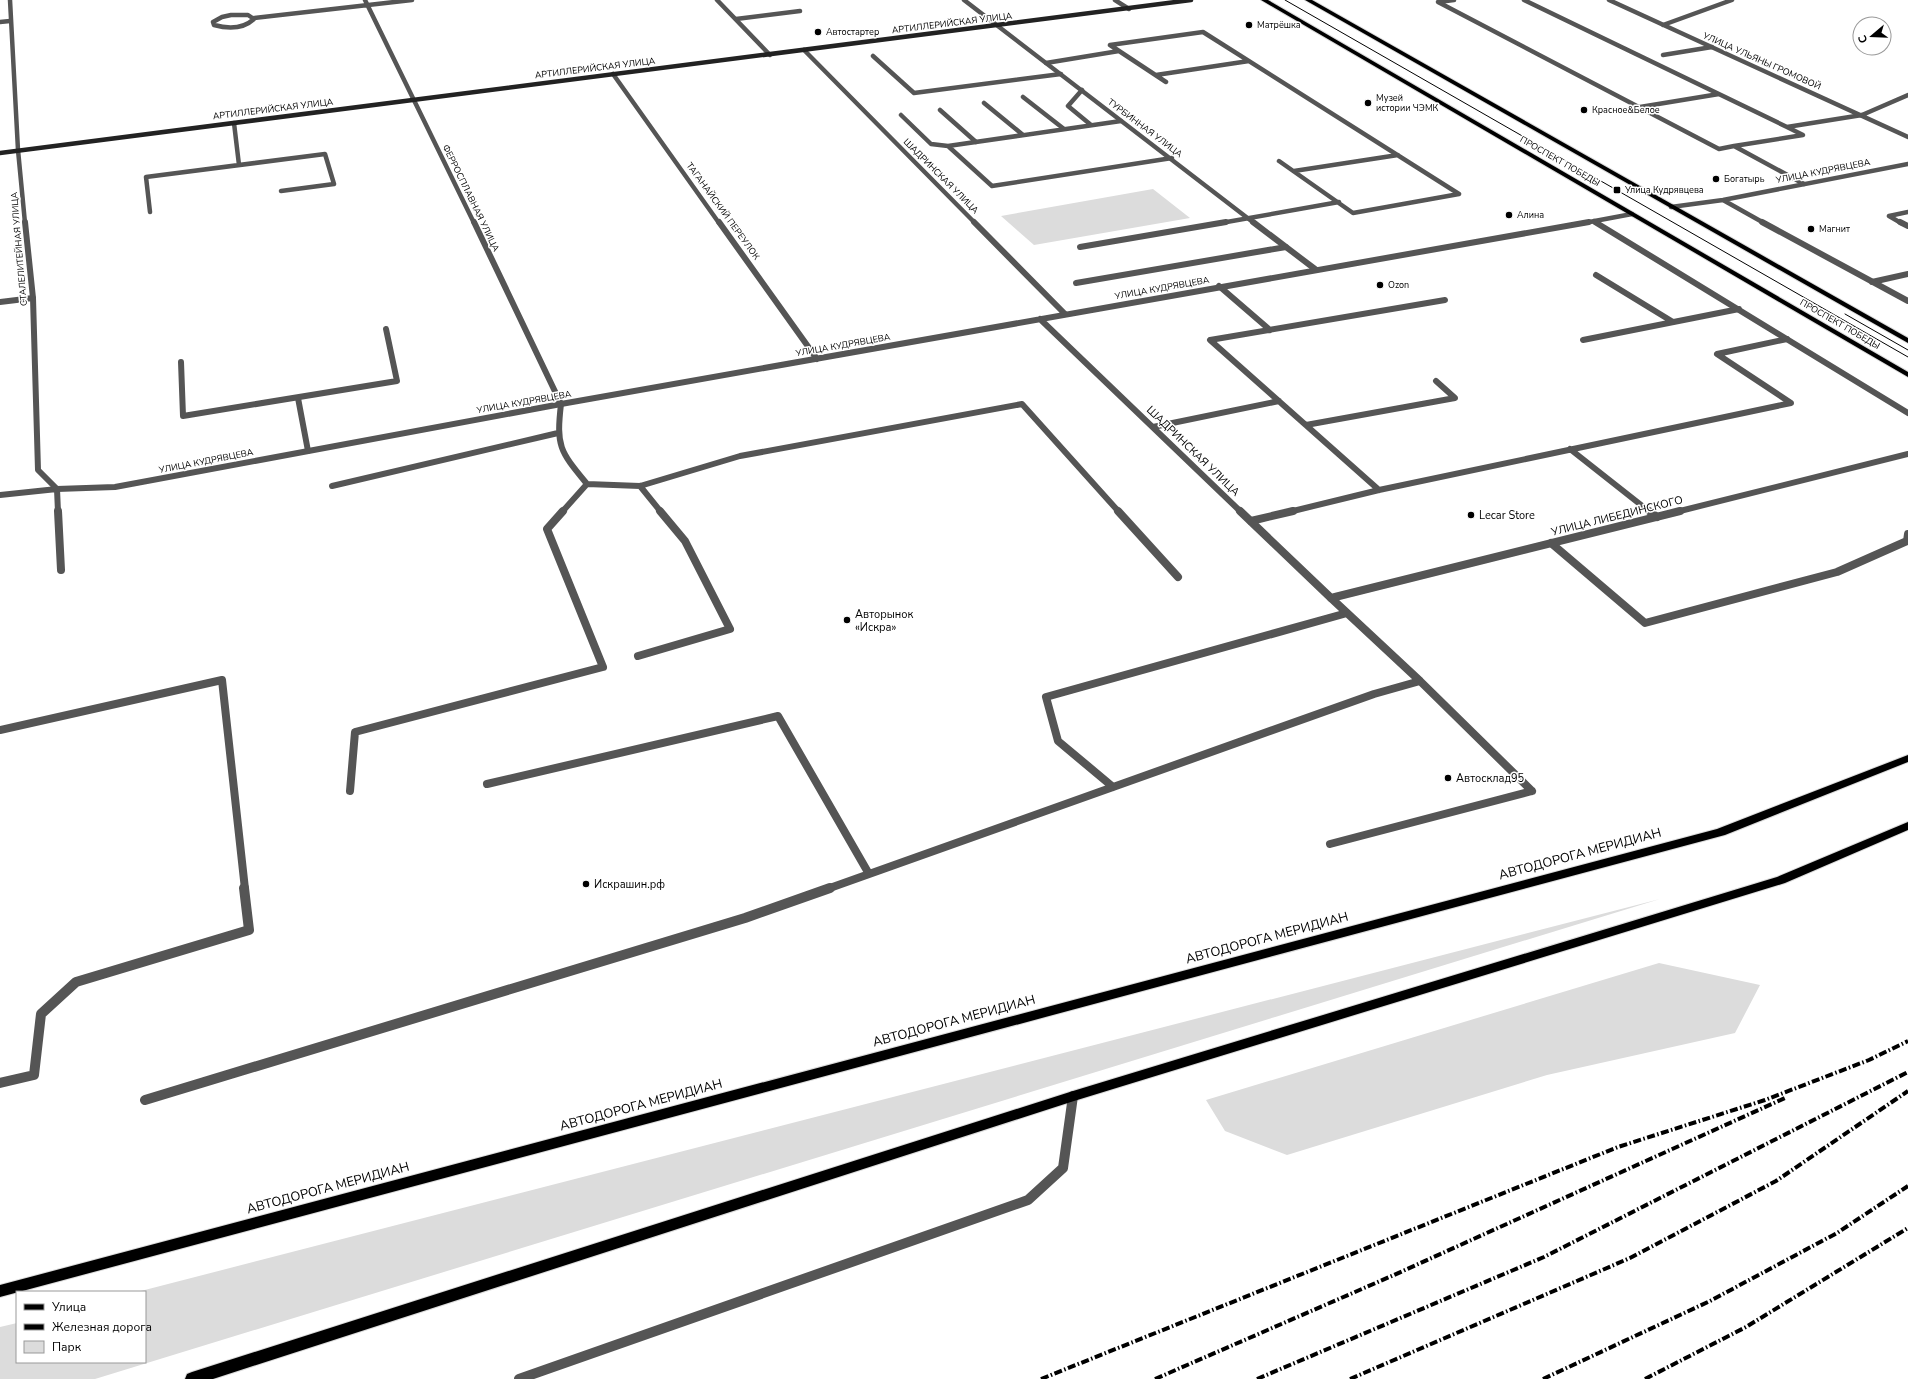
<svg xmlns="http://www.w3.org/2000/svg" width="1908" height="1379" font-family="'Nunito Sans',sans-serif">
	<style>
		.green { fill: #dcdcdc }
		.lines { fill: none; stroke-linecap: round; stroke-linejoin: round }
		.primary-casing { stroke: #dbdbdb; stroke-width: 2 }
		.lane-far3 { stroke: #555; stroke-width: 4.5 }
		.lane-far2 { stroke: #555; stroke-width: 6 }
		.lane-far1 { stroke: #555; stroke-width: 8 }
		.lane { stroke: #555; stroke-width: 10 }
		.street-far2 { stroke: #555; stroke-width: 4.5 }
		.street-far1 { stroke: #555; stroke-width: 6 }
		.street { stroke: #555; stroke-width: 8 }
		.secondary { stroke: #222; stroke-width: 4.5 }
		.primary { fill: #000; fill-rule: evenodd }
		.tram { stroke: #000; stroke-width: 1 }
		.rail { stroke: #000; stroke-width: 4; stroke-dasharray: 8 2.5 1.5 2.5; stroke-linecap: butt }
		.poi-dot { fill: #000; stroke: #fff; stroke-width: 1.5 }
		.labels { text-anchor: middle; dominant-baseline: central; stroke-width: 3; stroke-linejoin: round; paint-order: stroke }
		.far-street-label { font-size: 9px; fill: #000; stroke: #fff }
		.far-poi-label { font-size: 9px; fill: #000; stroke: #fff; text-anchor: start }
		.street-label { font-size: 11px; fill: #000; stroke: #fff }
		.poi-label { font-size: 11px; fill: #000; stroke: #fff; text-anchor: start }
		.near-street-label { font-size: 13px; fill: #000; stroke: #fff }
	</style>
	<rect width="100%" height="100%" fill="#fff"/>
	<path class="green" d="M1153,189L1190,218L1034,245L1001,216Z
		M1660,899L95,1379H0V1327L17,1323V1362H145V1292H137Z
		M1659,963L1760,985L1735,1033L1547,1075L1287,1155L1225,1131L1206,1100Z"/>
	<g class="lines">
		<g class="primary-casing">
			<path id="primary" d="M1261,0H1268L1908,372V377Z
				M1305,0H1312L1908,338V343Z
				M1908,755V762L1725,835L0,1297V1285L1717,829Z
				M1908,822V830L1785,883L1074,1101L213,1379H185L187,1374L192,1372L1073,1091L1777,877Z"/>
		</g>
		<path class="lane-far3" d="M1115,0L1129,9
			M1454,0L1438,2L1719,149L1734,146L1804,184
			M1524,0L1787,127
			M736,19L800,11
			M0,22L10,21
			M1663,55L1712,47
			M873,56L914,93L1061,74
			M1046,63L1119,51
			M1156,75L1249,61
			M1166,82L1110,45L1203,32L1459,194L1353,213L1279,161
			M1082,90L1068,106L1091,125
			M1023,97L1064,129
			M984,103L1023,135
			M1640,107L1719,94
			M940,110L976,142
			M901,115L931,144L948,146
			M1121,121L948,146L992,186L1172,158
			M234,123L239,165
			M1734,146L1803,135L1787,127L1862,115
			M1294,171L1398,155
			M150,212L146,177L325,154L334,184L281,191
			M1221,223L1339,202
			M1901,223L1889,216L1908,212"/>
		<path class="lane-far2" d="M1900,222L1908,226
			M1080,247L1226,222
			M1596,275L1673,322
			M1872,282L1908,274
			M1076,283L1286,247
			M1219,286L1270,330
			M0,302L33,298
			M1583,340L1739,309
			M181,362L183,416L397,381L386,329
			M298,398L308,451
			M561,404C556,447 560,451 587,484L640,486L740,456L1022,404L1119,512
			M1306,425L1455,398L1436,381
			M1153,427L1279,401
			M1570,449L1650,512
			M332,486L558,433
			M640,486L661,512
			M1379,490L1210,340L1445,300
			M0,495L57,489L58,512
			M562,512L587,484
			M1289,512L1379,490L1791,403L1717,354L1787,339"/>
		<path class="lane-far1" d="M58,511L61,570
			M1118,511L1178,577
			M1649,511L1657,517
			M1251,521L1293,511
			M1551,543L1645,623L1837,572L1907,541L1908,534
			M1331,598L1420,681L1532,791
			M638,656L730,629L685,541L660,511
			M0,730L222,680L245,889
			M487,784L778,716L869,874
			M1113,787L1058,741L1046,697L1347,613
			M350,791L355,732L603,667L547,529L563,511
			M1330,844L1532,791
			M827,889L1374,694L1420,681"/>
		<path class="lane" d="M0,1083L34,1075L41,1014L76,982L249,930L244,888
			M145,1100L745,918L830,888
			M519,1379L1028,1200L1063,1168L1073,1096"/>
		<path class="street-far2" d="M10,0L18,150L25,223
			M365,0L474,223
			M717,0L770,55
			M964,0L1254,223
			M1609,0L1908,137
			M231,15H248L254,19C243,29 228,29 214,25L213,22L222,17Z
			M254,18L412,0
			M1663,25L1732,0
			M804,50L975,223
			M613,74L719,223
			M1862,115L1908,95
			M1723,200L1764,223
			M1671,207L1723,200L1908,164
			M1594,221L1597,223
			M1584,223L1632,214"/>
		<path class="street-far1" d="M25,222L33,298L38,470L57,489L115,487L561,404L1589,222
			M474,222L561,404
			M719,222L817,359
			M974,222L1065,314
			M1253,222L1315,269
			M1595,222L1908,413
			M1762,222L1908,301
			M1040,319L1241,512
			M1676,512L1908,454"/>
		<path class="street" d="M1240,511L1331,598L1680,511"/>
		<path class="secondary" d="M0,153L1191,0"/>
		<use href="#primary" class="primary"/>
		<path class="tram" d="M1285,0L1908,357
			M1845,314L1908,350"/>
		<path class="rail" d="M1041,1379L1618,1147L1765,1100L1869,1060L1908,1041
			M1155,1379L1394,1275L1785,1098
			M1257,1379L1544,1257L1908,1072
			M1350,1379L1630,1258L1776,1181L1908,1091
			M1543,1379L1710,1301L1837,1233L1908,1186
			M1645,1379L1746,1327L1908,1228"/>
	</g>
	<g class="poi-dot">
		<circle cx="1249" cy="25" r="4"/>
		<circle cx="818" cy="32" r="4"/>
		<circle cx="1368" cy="103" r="4"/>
		<circle cx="1584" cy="110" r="4"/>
		<circle cx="1716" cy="179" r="4"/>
		<rect x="1613" y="186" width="8" height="8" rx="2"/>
		<circle cx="1509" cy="215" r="4"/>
		<circle cx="1811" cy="229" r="4"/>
		<circle cx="1380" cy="285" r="4"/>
		<circle cx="1471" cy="515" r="4"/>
		<circle cx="847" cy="620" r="4"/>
		<circle cx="1448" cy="778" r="4"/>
		<circle cx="586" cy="884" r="4"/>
	</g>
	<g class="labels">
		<g class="far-street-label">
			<text transform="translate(952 23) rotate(-7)">АРТИЛЛЕРИЙСКАЯ УЛИЦА</text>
			<text transform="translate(1762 61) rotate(24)">УЛИЦА УЛЬЯНЫ ГРОМОВОЙ</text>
			<text transform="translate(595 68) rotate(-7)">АРТИЛЛЕРИЙСКАЯ УЛИЦА</text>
			<text transform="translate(273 109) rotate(-7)">АРТИЛЛЕРИЙСКАЯ УЛИЦА</text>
			<text transform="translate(1145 128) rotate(37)">ТУРБИННАЯ УЛИЦА</text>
			<text transform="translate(1560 161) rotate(30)">ПРОСПЕКТ ПОБЕДЫ</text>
			<text transform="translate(1823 171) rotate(-11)">УЛИЦА КУДРЯВЦЕВА</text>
			<text transform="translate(941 176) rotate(45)">ШАДРИНСКАЯ УЛИЦА</text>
			<text transform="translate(471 198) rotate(64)">ФЕРРОСПЛАВНАЯ УЛИЦА</text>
			<text transform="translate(723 211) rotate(54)">ТАГАНАЙСКИЙ ПЕРЕУЛОК</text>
			<text transform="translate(19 249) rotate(-95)">СТАЛЕЛИТЕЙНАЯ УЛИЦА</text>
			<text transform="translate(1162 288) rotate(-10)">УЛИЦА КУДРЯВЦЕВА</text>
			<text transform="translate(1840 324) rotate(30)">ПРОСПЕКТ ПОБЕДЫ</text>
			<text transform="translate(843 345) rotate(-10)">УЛИЦА КУДРЯВЦЕВА</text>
			<text transform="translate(524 402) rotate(-10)">УЛИЦА КУДРЯВЦЕВА</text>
			<text transform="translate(206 461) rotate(-11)">УЛИЦА КУДРЯВЦЕВА</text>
		</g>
		<g class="far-poi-label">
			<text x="1257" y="25">Матрёшка</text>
			<text x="826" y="32">Автостартер</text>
			<text x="1376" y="98">Музей<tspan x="1376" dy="10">истории ЧЭМК</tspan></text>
			<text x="1592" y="110">Красное&amp;Белое</text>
			<text x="1724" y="179">Богатырь</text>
			<text x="1625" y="190">Улица Кудрявцева</text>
			<text x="1517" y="215">Алина</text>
			<text x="1819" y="229">Магнит</text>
			<text x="1388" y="285">Ozon</text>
		</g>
		<g class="street-label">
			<text transform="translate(1193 451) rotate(44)">ШАДРИНСКАЯ УЛИЦА</text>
			<text transform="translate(1617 516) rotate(-14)">УЛИЦА ЛИБЕДИНСКОГО</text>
		</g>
		<g class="poi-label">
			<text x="1479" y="515">Lecar Store</text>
			<text x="855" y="614">Авторынок<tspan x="855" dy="13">«Искра»</tspan></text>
			<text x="1456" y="778">Автосклад95</text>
			<text x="594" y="884">Искрашин.рф</text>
		</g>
		<g class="near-street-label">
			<text transform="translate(1580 854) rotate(-15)">АВТОДОРОГА МЕРИДИАН</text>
			<text transform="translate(1267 938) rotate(-15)">АВТОДОРОГА МЕРИДИАН</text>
			<text transform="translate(954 1021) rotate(-15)">АВТОДОРОГА МЕРИДИАН</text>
			<text transform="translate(641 1105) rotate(-15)">АВТОДОРОГА МЕРИДИАН</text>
			<text transform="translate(328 1188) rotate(-15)">АВТОДОРОГА МЕРИДИАН</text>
		</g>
	</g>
	<rect x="16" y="1291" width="130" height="72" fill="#ffffff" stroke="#999999"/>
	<rect x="24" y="1304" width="20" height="6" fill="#000000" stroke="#999999"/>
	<text x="52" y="1311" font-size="12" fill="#000000">Улица</text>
	<rect x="24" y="1324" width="20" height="6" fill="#000000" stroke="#999999"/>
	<text x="52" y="1331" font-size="12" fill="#000000">Железная дорога</text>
	<rect x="24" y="1341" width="20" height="12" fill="#dcdcdc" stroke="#999999"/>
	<text x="52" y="1351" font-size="12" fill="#000000">Парк</text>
	<g transform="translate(1872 36) rotate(251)"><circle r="19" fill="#ffffff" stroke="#999999"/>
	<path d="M0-3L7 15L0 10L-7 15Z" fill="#000000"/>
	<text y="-6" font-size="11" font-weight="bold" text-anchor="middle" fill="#000000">С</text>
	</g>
</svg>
